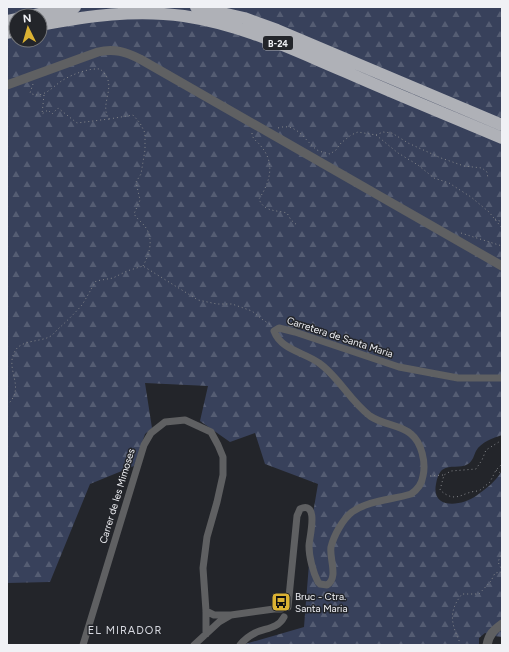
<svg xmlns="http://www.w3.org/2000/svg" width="509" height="652" font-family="Figtree,sans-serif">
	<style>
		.forest { fill: url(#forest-firs); fill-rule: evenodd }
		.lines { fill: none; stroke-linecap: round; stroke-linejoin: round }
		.path { stroke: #85878b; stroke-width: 1; stroke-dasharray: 1 3; stroke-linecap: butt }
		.minor { stroke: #5f6062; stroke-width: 7 }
		.tertiary { stroke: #5f6062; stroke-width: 9 }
		.motorway { stroke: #afb1b7; stroke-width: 12 }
		.labels { text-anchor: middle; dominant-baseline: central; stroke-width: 3; stroke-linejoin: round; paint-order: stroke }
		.shield { fill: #23252a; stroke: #b2b4b8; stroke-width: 1 }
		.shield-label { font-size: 9px; font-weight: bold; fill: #f0f1f5 }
		.street-label { font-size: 10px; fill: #f0f1f5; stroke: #23252a }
		.poi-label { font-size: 10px; fill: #f0f1f5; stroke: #23252a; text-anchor: start }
		.neighbourhood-label { font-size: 11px; letter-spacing: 1px; fill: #d6d8df; stroke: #23252a }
	</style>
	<defs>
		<pattern id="forest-firs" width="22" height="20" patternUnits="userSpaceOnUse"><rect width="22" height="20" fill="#38415b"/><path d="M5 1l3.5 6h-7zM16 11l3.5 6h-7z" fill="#555d73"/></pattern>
	</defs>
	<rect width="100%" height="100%" fill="#23252a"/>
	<path class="forest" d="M7,7H502V435C493,438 481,442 476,451C474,455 473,461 468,464C460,469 450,464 442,470C438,474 437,479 436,484C431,510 462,506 476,496C488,487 494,483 502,471V637L494,636L485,633L479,638V645H244L245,644L304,627L313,513L318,484L265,464L255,433L230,442L200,421L208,386L145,383L152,428L145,434L134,466L90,484L50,582L7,583ZM16,16H40V40H16Z"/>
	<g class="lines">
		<path class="path" d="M33,84L30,93C43,100 53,86 63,80C73,74 89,68 100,69C120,85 98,103 109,119L133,115L140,123L145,133V150L141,174L136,182L140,200L134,214C138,220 143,223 146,228C154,240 149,255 143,266
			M44,95L42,114L48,110L52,114L58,108L77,123L109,119
			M278,128C297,122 304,140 317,150C321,152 326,153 330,154L336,150L341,143L351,135L358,132L376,135L398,153L418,165L434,178L449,183L471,197L489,212L502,228
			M252,133C252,139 257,141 260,145C276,163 270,182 259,199C264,212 276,210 287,213L291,220L297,225
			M376,135L383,132L392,133L408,143L441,158L464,166L482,168L487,172L488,179
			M495,219L502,222
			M461,233L502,246
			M7,405C27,387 4,370 15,351C21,340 39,342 49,337C52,336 55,332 58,329C66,322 75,313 82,305C87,297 91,289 96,281L113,278L127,271L143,266L198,300L217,304H232L252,311L263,320L271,325
			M502,440L486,450L482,460L476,469L451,471L444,475L440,490C457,505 462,491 479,491L490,482L496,470L502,464
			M496,470L502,474
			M430,476L443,475
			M502,552L498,562L502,570
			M461,645C452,625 447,613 462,594H479L491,581L495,573L502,572"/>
		<path class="minor" d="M288,607L297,516L300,509C320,500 309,538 309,546C309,557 313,572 318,582L320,584L327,585C339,578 329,558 331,547C334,535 343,519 352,512C369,500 392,500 411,494C417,490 422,483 423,476C426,463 422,443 411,434C401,425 383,425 370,416C350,401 338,376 319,363C304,352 281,350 274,331L279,328L295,332L399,367L458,378H502
			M206,611L214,615H231
			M83,645L144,445L151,433L165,422L185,420L211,432L218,445L223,457V475L217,502L207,537L203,568L206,611V634
			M194,645L219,622L231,615L274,609H281
			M240,645C244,640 249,636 255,633C265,628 278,629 284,617"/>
		<path class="tertiary" d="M7,85L98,52C114,48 126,52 140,59L502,266
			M487,645C489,634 494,630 502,624"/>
		<path class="motorway" d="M196,7L244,18L277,30L502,125
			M30,16L75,7
			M7,21L16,19
			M40,25C88,16 135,9 184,16C244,25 291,49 346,72C398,95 450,116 502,138
			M7,33L16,31"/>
	</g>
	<defs>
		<g id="bus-square" transform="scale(1)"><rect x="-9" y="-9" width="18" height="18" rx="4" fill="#dbb233" stroke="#23252a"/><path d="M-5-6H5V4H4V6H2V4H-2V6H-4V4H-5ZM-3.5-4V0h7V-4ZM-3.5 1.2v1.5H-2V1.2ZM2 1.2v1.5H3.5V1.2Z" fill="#111"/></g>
	</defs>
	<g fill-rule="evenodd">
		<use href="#bus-square" x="281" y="602"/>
	</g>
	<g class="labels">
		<rect class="shield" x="263" y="36" width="30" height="14" rx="3"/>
		<g class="shield-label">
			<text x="278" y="43">B-24</text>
		</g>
		<g class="street-label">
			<text transform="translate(340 337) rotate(18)">Carretera de Santa Maria</text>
			<text transform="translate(117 496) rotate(-73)">Carrer de les Mimoses</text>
		</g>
		<g class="poi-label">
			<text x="295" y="596">Bruc - Ctra.<tspan x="295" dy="12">Santa Maria</tspan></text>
		</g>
		<g class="neighbourhood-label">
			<text x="125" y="630">EL MIRADOR</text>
		</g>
	</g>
	<rect width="509" height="652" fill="none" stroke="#f0f1f5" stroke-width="16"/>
	<g transform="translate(28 28) rotate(355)"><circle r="19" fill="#23252a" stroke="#75777b"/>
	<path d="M0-3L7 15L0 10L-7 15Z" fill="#dbb233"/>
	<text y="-6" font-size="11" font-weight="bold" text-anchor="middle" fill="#f0f1f5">N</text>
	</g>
</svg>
